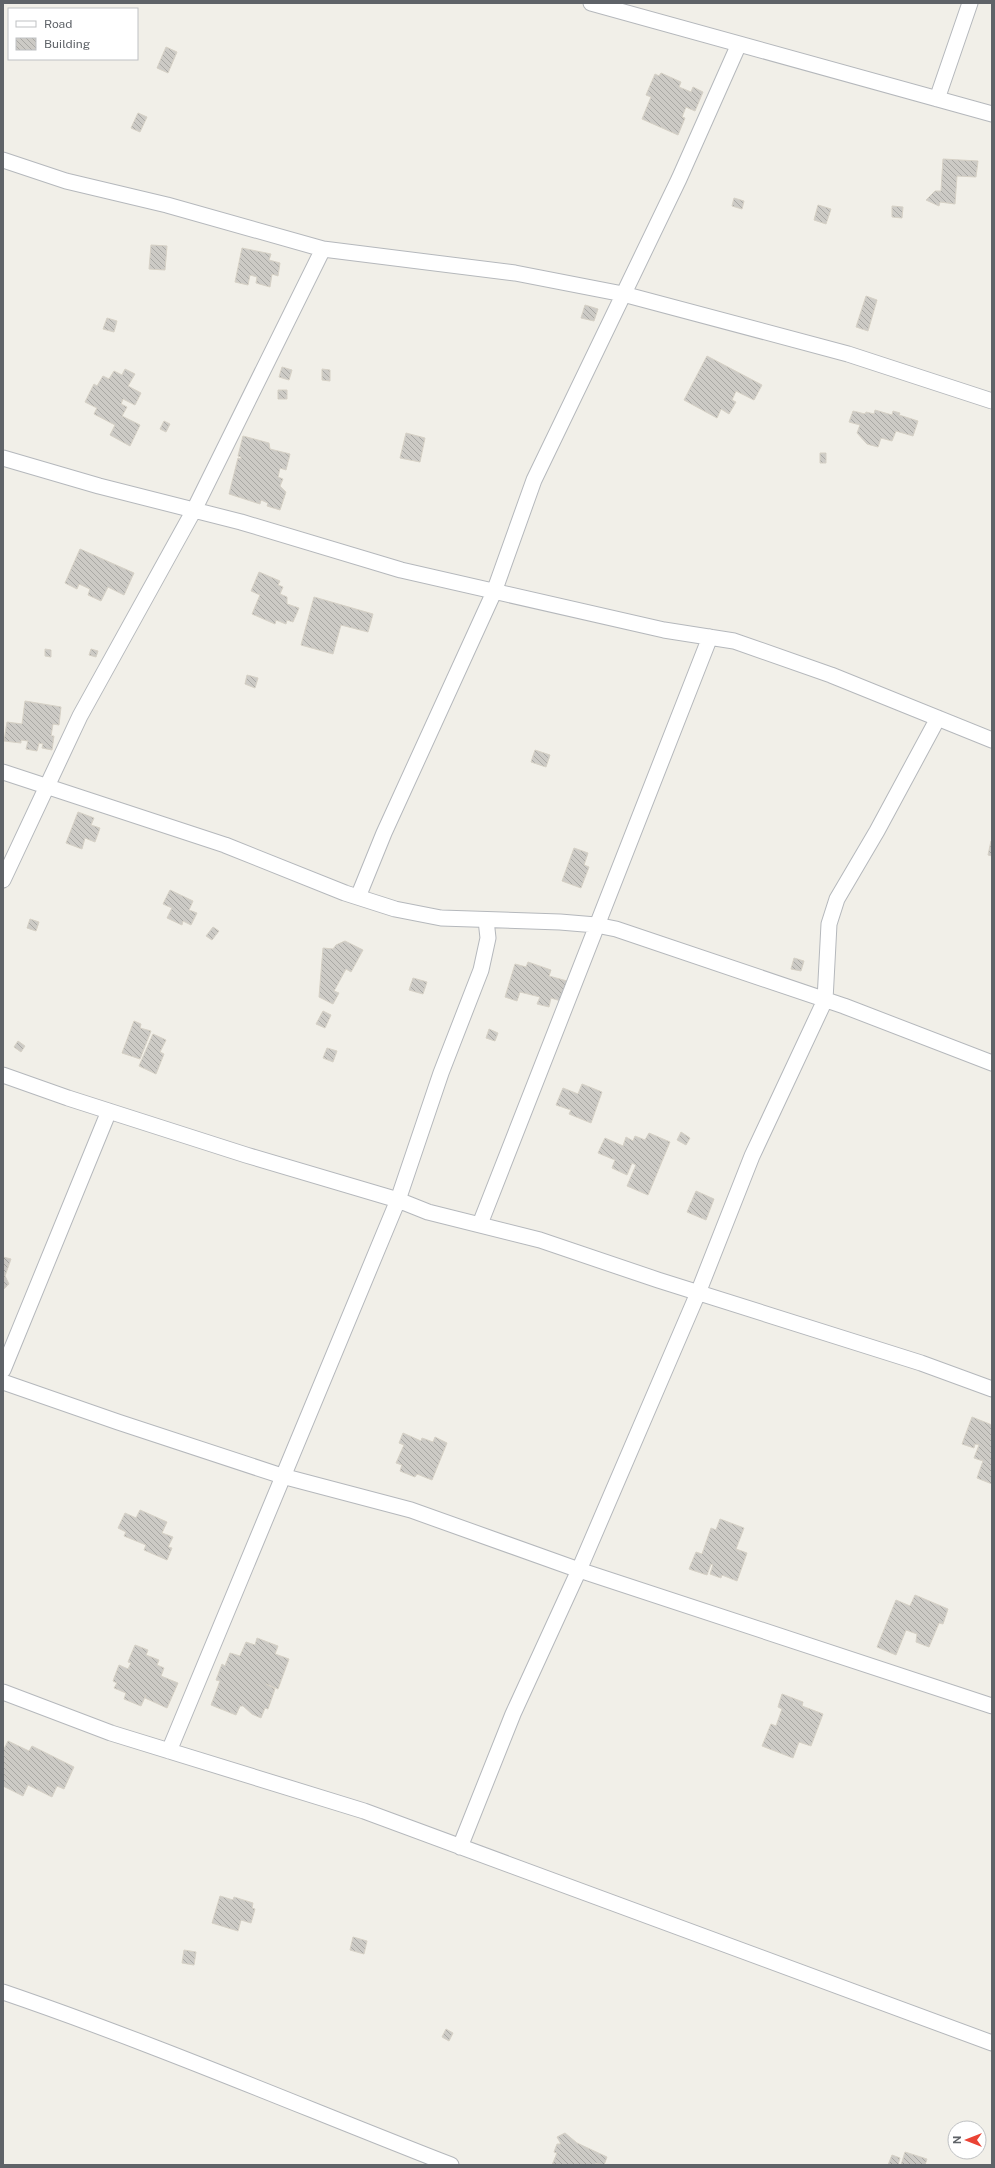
<svg xmlns="http://www.w3.org/2000/svg" width="995" height="2168" font-family="'Public Sans',sans-serif">
	<style>
		.building { fill: url(#building-back-hatch); stroke: #d6d1c6 }
		.lines { fill: none; stroke-linecap: round; stroke-linejoin: round }
		.minor-casing { stroke: #b5b8bc; stroke-width: 17 }
		.minor { stroke: #fff; stroke-width: 15 }
	</style>
	<defs>
		<pattern id="building-back-hatch" width="6" height="6" patternUnits="userSpaceOnUse"><rect width="6" height="6" fill="#cccac5"/><path d="M-1 5l2 2M0 0l6 6M5-1l2 2" fill="none" stroke="#a9a8a4"/></pattern>
	</defs>
	<rect width="100%" height="100%" fill="#f1efe8"/>
	<path class="building" d="M166,47L177,52L168,73L157,68Z
		M661,73L681,82L679,87L691,92L693,87L703,92L695,111L686,107L682,117L685,118L678,135L642,119L651,97L646,95L655,74L659,76Z
		M138,113L147,117L140,132L131,128Z
		M943,159L978,161L976,177L957,176L955,204L940,202L939,206L926,200L935,191H941Z
		M734,198L744,201L742,209L732,206Z
		M818,205L831,209L826,224L814,220Z
		M892,206L903,207L902,218L892,217Z
		M151,245L167,246L165,270L149,269Z
		M242,248L271,254L269,260L280,263L278,276L272,274L270,287L256,283L257,277L250,275L248,285L235,282Z
		M866,296L877,300L868,331L856,327Z
		M585,305L598,309L594,321L581,318Z
		M107,318L117,321L114,332L103,329Z
		M707,356L762,385L754,400L736,391L732,400L736,402L729,414L721,409L717,418L684,400Z
		M282,367L292,370L289,380L279,377Z
		M125,369L135,374L128,386L141,393L135,405L123,399L121,404L127,407L122,416L140,425L130,446L110,435L115,425L94,414L97,408L85,402L94,384L97,386L103,376L109,379L114,371L122,375Z
		M322,369L330,370V381L322,380Z
		M278,390H287V399H278Z
		M875,410L892,415L893,411L900,413L899,415L918,421L913,436L896,431L892,441L881,438L878,447L867,444L857,433L860,425L849,422L853,411L865,414L866,412L874,414Z
		M164,421L170,424L166,432L160,429Z
		M406,433L425,438L420,462L400,458Z
		M243,436L269,443L270,449L290,454L286,470L280,468L278,477L283,479L280,486L286,492L280,510L267,506L268,503L261,500L260,504L229,494L238,458L241,459V457L238,456Z
		M820,453H826V463H820Z
		M80,549L134,573L124,595L108,587L101,601L88,595L90,589L79,584L77,589L65,583Z
		M259,572L280,581L278,585L283,587L280,594L287,597V604L299,608L293,622L287,620L286,624L276,620L275,624L252,614L260,595L251,591Z
		M314,597L373,614L368,632L341,625L333,654L301,645Z
		M45,649L51,650V657L45,656Z
		M91,649L98,651L96,657L89,655Z
		M247,675L258,678L255,688L245,684Z
		M25,701L61,707L59,725L53,724L51,736H54L52,750L42,748L43,744L39,743L37,751L26,749L28,741L21,740V743L4,741L7,722L22,724Z
		M535,750L550,755L546,767L531,762Z
		M78,812L94,818L91,825L100,828L95,842L85,838L82,849L66,843Z
		M991,841H992V856L988,855Z
		M574,848L588,853L584,865L589,867L581,888L562,881Z
		M170,890L193,901L189,910L197,913L191,925L183,921L182,925L167,918L172,908L163,904Z
		M30,919L39,922L36,931L27,928Z
		M213,927L219,931L212,940L206,936Z
		M345,941L363,950L351,972L346,969L334,991L339,993L333,1004L319,997L323,948L333,949L336,945Z
		M794,958L804,961L801,971L791,969Z
		M528,962L551,970L549,976L567,981L561,1001L551,998L549,1007L537,1004L540,997L520,992L517,1001L505,997L515,964L526,967Z
		M413,978L427,982L423,994L409,990Z
		M323,1011L331,1015L325,1028L316,1024Z
		M134,1021L141,1024L140,1028L151,1031L140,1059L122,1053Z
		M489,1029L498,1033L495,1041L486,1038Z
		M153,1034L166,1040L160,1052L164,1054L156,1074L139,1066Z
		M18,1041L25,1046L21,1052L14,1047Z
		M327,1048L337,1051L333,1062L323,1058Z
		M582,1084L602,1092L591,1123L569,1114L571,1110L556,1105L563,1088L578,1094Z
		M681,1132L690,1138L686,1145L677,1140Z
		M649,1133L670,1142L648,1195L627,1186L636,1165L632,1163L627,1175L612,1168L615,1160L598,1153L605,1138L623,1146L626,1137L633,1141L635,1136L645,1140Z
		M696,1191L714,1199L706,1220L687,1212Z
		M3,1257L11,1259L5,1276L9,1284L3,1290Z
		M972,1417L992,1425V1484L977,1478L983,1461L974,1458L979,1445L975,1444L974,1448L962,1444Z
		M403,1433L421,1441L422,1438L433,1442L435,1437L447,1443L432,1480L417,1474L415,1477L400,1471L402,1465L396,1463L404,1445L399,1443Z
		M140,1510L167,1522L162,1533L173,1537L168,1547L172,1548L167,1560L144,1550L146,1545L124,1536L126,1532L118,1528L125,1513L136,1518Z
		M720,1519L744,1528L736,1549L747,1553L737,1581L722,1575L721,1578L710,1574L713,1565L711,1564L707,1575L689,1569L696,1552L702,1554L711,1528L716,1530Z
		M915,1595L948,1609L943,1624L939,1623L929,1647L916,1642L917,1634L906,1630L896,1655L877,1647L896,1600L910,1606Z
		M257,1638L278,1646L275,1654L289,1659L278,1689L266,1684L275,1689L268,1709L265,1708L261,1718L252,1714L243,1706H240L236,1715L211,1705L220,1681L216,1680L222,1664L225,1666L230,1653L240,1656L246,1642L255,1645Z
		M135,1645L148,1650L146,1655L159,1660L157,1665L164,1668L161,1676L178,1683L167,1708L145,1698L146,1695L141,1706L124,1699L126,1693L114,1688L117,1683L113,1681L119,1665L128,1669L131,1663L128,1662Z
		M782,1694L803,1702L802,1706L823,1714L811,1746L799,1742L793,1758L762,1746L771,1724L776,1726L782,1709L778,1707Z
		M8,1741L29,1751L32,1746L74,1767L64,1789L57,1786L52,1797L28,1785L23,1796L3,1786V1751Z
		M220,1896L233,1900L234,1897L253,1903L252,1908L255,1909L251,1923L241,1920L238,1931L212,1923Z
		M353,1937L367,1941L364,1954L350,1950Z
		M184,1950L196,1952L194,1965L182,1963Z
		M446,2029L453,2033L449,2041L442,2037Z
		M565,2133L577,2143L607,2157L604,2165L596,2163L595,2165H552L557,2153L554,2152L557,2144H561L557,2137Z
		M905,2152L927,2159L925,2165H901Z
		M892,2155L900,2158L898,2165H888Z"/>
	<g class="lines">
		<g class="minor-casing">
			<path id="minor" d="M591,3L992,114
				M937,99L970,3
				M3,160L66,181L167,205L323,249L515,273L623,294L848,354L992,401
				M3,458L99,486L241,522L401,570L664,630L734,641L831,675L992,740
				M3,772L225,845L345,893L395,909L441,918L560,922L596,925L616,929L844,1006L992,1063
				M3,880L80,716L194,510L323,249
				M358,897L384,833L494,592L534,480L679,179L739,44
				M3,1075L68,1098L246,1155L398,1200L428,1212L540,1240L658,1280L921,1363L992,1389
				M480,1224L710,637
				M3,1370L109,1111
				M3,1382L118,1422L282,1476L411,1510L579,1570L992,1706
				M3,1692L111,1733L364,1811L992,2043
				M169,1751L398,1200L441,1073L481,970L488,938L486,920
				M460,1847L513,1714L579,1570L698,1293L752,1156L825,1000L829,924L837,899L877,831L938,718
				M3,1992C155,2044 302,2107 451,2165"/>
		</g>
		<use href="#minor" class="minor"/>
	</g>
	<rect width="995" height="2168" fill="none" stroke="#5f6368" stroke-width="8"/>
	<rect x="8" y="8" width="130" height="52" fill="#ffffff" stroke="#bfc1c3"/>
	<rect x="16" y="21" width="20" height="6" fill="#ffffff" stroke="#bfc1c3"/>
	<text x="44" y="28" font-size="12" fill="#5f6368">Road</text>
	<rect x="16" y="38" width="20" height="12" fill="url(#building-back-hatch)" stroke="#bfc1c3"/>
	<text x="44" y="48" font-size="12" fill="#5f6368">Building</text>
	<g transform="translate(967 2140) rotate(270)"><circle r="19" fill="#ffffff" stroke="#bfc1c3"/>
	<path d="M0-3L7 15L0 10L-7 15Z" fill="#ea4335"/>
	<text y="-6" font-size="11" font-weight="bold" text-anchor="middle" fill="#5f6368">N</text>
	</g>
</svg>
